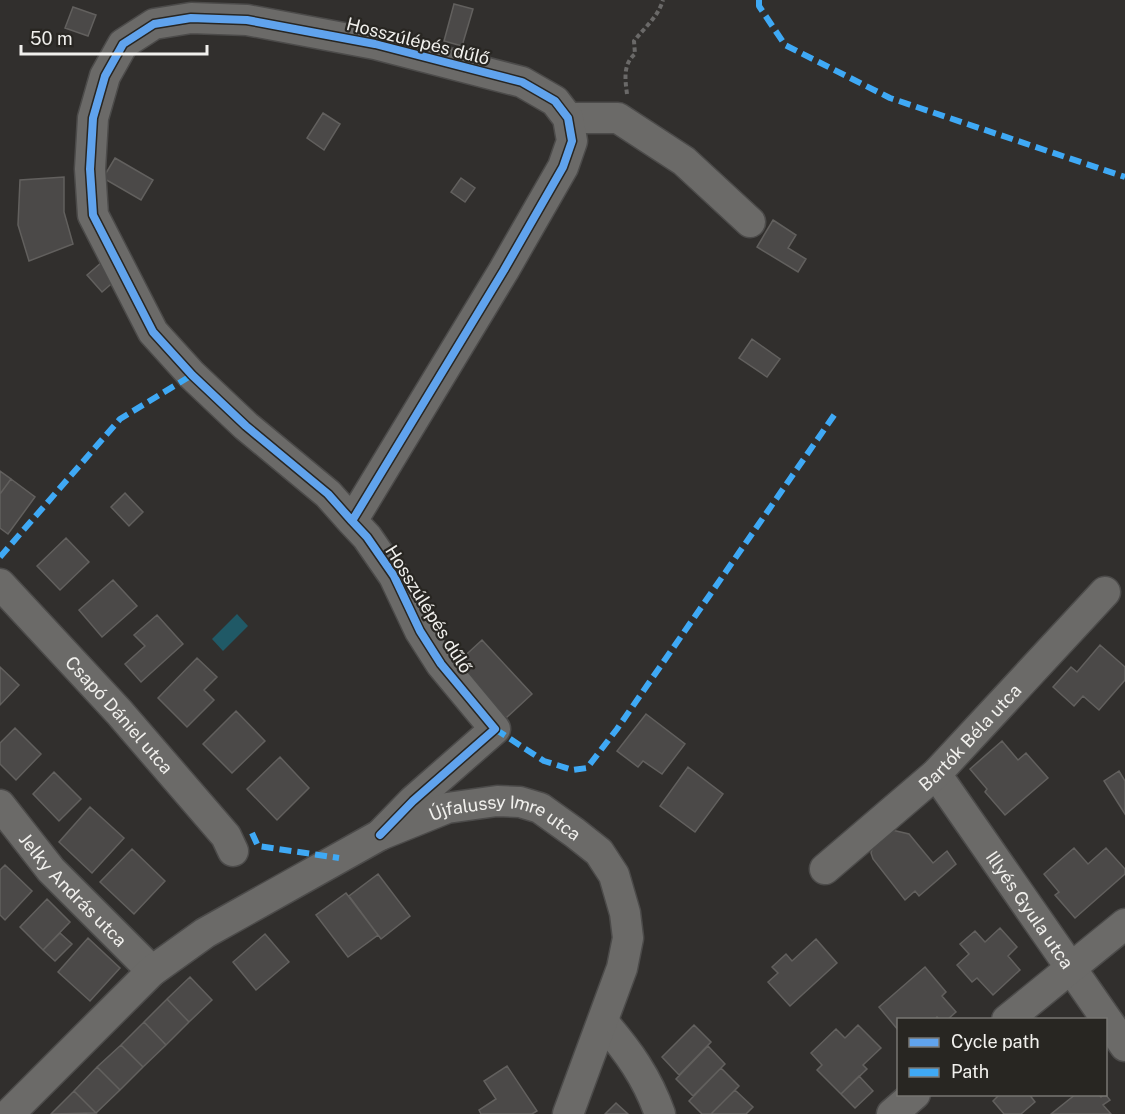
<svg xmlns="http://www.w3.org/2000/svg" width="1125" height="1114" font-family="'Public Sans',sans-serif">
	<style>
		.water { fill: #205966 }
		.building { fill: #4b4948; stroke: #62605e; stroke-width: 1.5 }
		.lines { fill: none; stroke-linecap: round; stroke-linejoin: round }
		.minor-casing { stroke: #4c4b4a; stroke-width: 33 }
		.path { stroke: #6a6968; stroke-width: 4; stroke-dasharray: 4.5 3; stroke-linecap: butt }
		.minor { stroke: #6b6a68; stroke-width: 30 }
		.quiet { stroke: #3fa9f5; stroke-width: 6; stroke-dasharray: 12 6; stroke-linecap: butt }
		.cycleway-casing { stroke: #282622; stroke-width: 11 }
		.cycleway { stroke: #60a3ed; stroke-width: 8 }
		.labels { text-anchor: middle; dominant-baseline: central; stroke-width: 4.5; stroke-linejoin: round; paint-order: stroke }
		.street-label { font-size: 18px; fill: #f1f0ed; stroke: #282622 }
	</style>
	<rect width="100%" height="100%" fill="#312f2d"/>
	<path class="water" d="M237,614L248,626L223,651L212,639Z"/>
	<path class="building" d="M454,4L473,9L462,46L444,41Z
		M73,7L96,15L88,36L65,28Z
		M323,113L340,124L324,150L307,138Z
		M115,158L153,180L141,200L103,178Z
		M64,177V212L73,244L29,261L18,225L20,180Z
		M461,178L475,188L465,202L451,192Z
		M773,220L796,235L788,248L806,259L798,272L757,247Z
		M102,262L117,279L102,292L87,275Z
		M752,339L780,359L767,377L739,358Z
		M0,471L11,479L0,494Z
		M11,479L35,497L8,534L0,528V494Z
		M125,493L143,512L129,526L111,507Z
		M66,538L89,562L60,590L37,566Z
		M113,580L137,606L102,637L79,610Z
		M157,615L183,644L141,682L125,664L145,646L134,635Z
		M482,640L532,694L506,718L456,664Z
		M1100,645L1125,667V680L1099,710L1083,696L1074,706L1053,687L1071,667L1077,672Z
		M197,658L217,677L204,690L214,700L187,727L158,698Z
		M0,667L19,685L0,705Z
		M236,711L265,741L232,773L203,744Z
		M646,714L685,744L662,774L643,761L638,767L617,751Z
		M15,728L41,754L16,780L0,764V743Z
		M1002,741L1018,760L1026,753L1048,778L1005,815L985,792L987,789L970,769Z
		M280,757L309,788L277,820L247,789Z
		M688,767L723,794L695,832L660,806Z
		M1119,771L1125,781V814L1104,781Z
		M54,772L81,799L59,821L33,794Z
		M90,807L124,838L92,873L59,842Z
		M892,830L909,834L933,863L947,851L956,864L919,896L915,891L905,900L873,859L871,853L873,845Z
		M1074,848L1088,864L1106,848L1125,869V874L1075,918L1055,895L1059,892L1044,874Z
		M132,849L165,881L134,914L100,882Z
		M5,865L32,891L5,920L0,915V870Z
		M378,874L410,916L381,939L349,896Z
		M346,893L378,935L348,957L316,915Z
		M47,899L70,922L43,950L20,927Z
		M1000,928L1017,947L1008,956L1020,970L993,995L977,978L972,982L957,965L969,954L960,944L975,931L985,942Z
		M60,933L72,944L55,961L43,950Z
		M265,934L289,962L256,990L233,962Z
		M88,938L120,968L90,1001L58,972Z
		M816,939L837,963L790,1006L768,982L778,973L772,967L786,954L792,961Z
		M925,967L946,992L942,996L956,1012L947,1020H940L937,1017L935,1020H898V1030L879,1007Z
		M190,977L212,1000L189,1022L167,999Z
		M167,999L189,1022L166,1045L144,1022Z
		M144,1022L166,1045L143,1067L121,1045Z
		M694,1025L711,1042L679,1075L662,1057Z
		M858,1025L881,1048L863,1065L867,1069L841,1094L817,1070L822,1065L811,1053L836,1029L845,1038Z
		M121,1045L143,1067L120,1090L97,1067Z
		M708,1046L725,1064L693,1096L676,1079Z
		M507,1066L537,1111L532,1114H481L479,1110L496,1099L484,1081Z
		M97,1067L120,1090L96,1113L74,1091Z
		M721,1068L739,1086L711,1114H702L689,1101Z
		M859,1076L873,1091L855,1108L841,1094Z
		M735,1090L753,1107L746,1114H711Z
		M74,1091L96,1113L51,1114Z
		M1000,1094H1029L1035,1102L1021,1114H1004L993,1101Z
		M1076,1094H1098L1101,1097L1105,1094L1110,1100L1103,1105L1111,1114H1051Z
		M616,1103L628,1114H605Z"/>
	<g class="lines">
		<g class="minor-casing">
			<g id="minor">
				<path d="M568,118H618L684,161L750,222"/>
				<path d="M352,521L504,270L563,167L572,141L568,118L555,101L522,82L375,44L247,20L191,18L154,24L123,44L105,76L93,118L90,169L93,215L153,332L192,375L246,426L328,494L352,521L367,537L394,576L420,631L441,664L495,729L413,801L380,835"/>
				<path id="s1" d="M0,584L119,712L226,836L233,851"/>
				<path id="s2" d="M936,774L1125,1046"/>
				<path id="s3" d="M0,805L51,870L152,971"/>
				<path id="s4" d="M825,869L936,774L1105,592"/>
				<path d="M1007,1020L1125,924"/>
				<path d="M603,1022C628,1051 647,1077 660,1114"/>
				<path id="s5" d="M9,1114L152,971L205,933L380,835L447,808L497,801L520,802L540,808L575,833L599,852L614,875L625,913L628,938L622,968L568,1114"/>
				<path d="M892,1114L915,1094"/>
			</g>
		</g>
		<path class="path" d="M627,94C625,79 623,64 635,54L634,41C645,27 658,17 663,0"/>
		<use href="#minor" class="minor"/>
		<path class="quiet" d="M759,0V6L785,45L890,98L1125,177
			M0,557L120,419L192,375
			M495,729L544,761L573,770L587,768L617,729L837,411
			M252,833L258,846L339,858"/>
		<g class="cycleway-casing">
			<path id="cycleway" d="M352,521L504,270L563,167L572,141L568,118L555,101L522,82L375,44L247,20L191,18L154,24L123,44L105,76L93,118L90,169L93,215L153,332L192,375L246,426L328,494L352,521L367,537L394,576L420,631L441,664L495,729L413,801L380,835"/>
		</g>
		<use href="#cycleway" class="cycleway"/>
	</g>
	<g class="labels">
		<g class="street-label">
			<text transform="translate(418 41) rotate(14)">Hosszúlépés dűlő</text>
			<text transform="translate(429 609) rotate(58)">Hosszúlépés dűlő</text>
			<text stroke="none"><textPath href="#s1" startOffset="177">Csapó Dániel utca</textPath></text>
			<text stroke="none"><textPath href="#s4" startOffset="196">Bartók Béla utca</textPath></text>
			<text stroke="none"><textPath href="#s5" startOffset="602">Újfalussy Imre utca</textPath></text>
			<text stroke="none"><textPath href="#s3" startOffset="112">Jelky András utca</textPath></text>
			<text stroke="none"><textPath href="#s2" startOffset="165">Illyés Gyula utca</textPath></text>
		</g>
	</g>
	<rect x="897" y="1018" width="210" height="78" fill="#282622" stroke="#787773" stroke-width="1.5"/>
	<rect x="909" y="1038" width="30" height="9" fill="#60a3ed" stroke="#787773" stroke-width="1.5"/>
	<text x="951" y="1048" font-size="18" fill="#f1f0ed">Cycle path</text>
	<rect x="909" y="1068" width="30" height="9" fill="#3fa9f5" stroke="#787773" stroke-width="1.5"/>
	<text x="951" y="1078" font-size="18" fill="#f1f0ed">Path</text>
	<path d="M21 45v9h186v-9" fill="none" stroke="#f1f0ed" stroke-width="3"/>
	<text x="30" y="45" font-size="18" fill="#f1f0ed" stroke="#282622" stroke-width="4.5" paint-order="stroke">50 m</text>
</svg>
